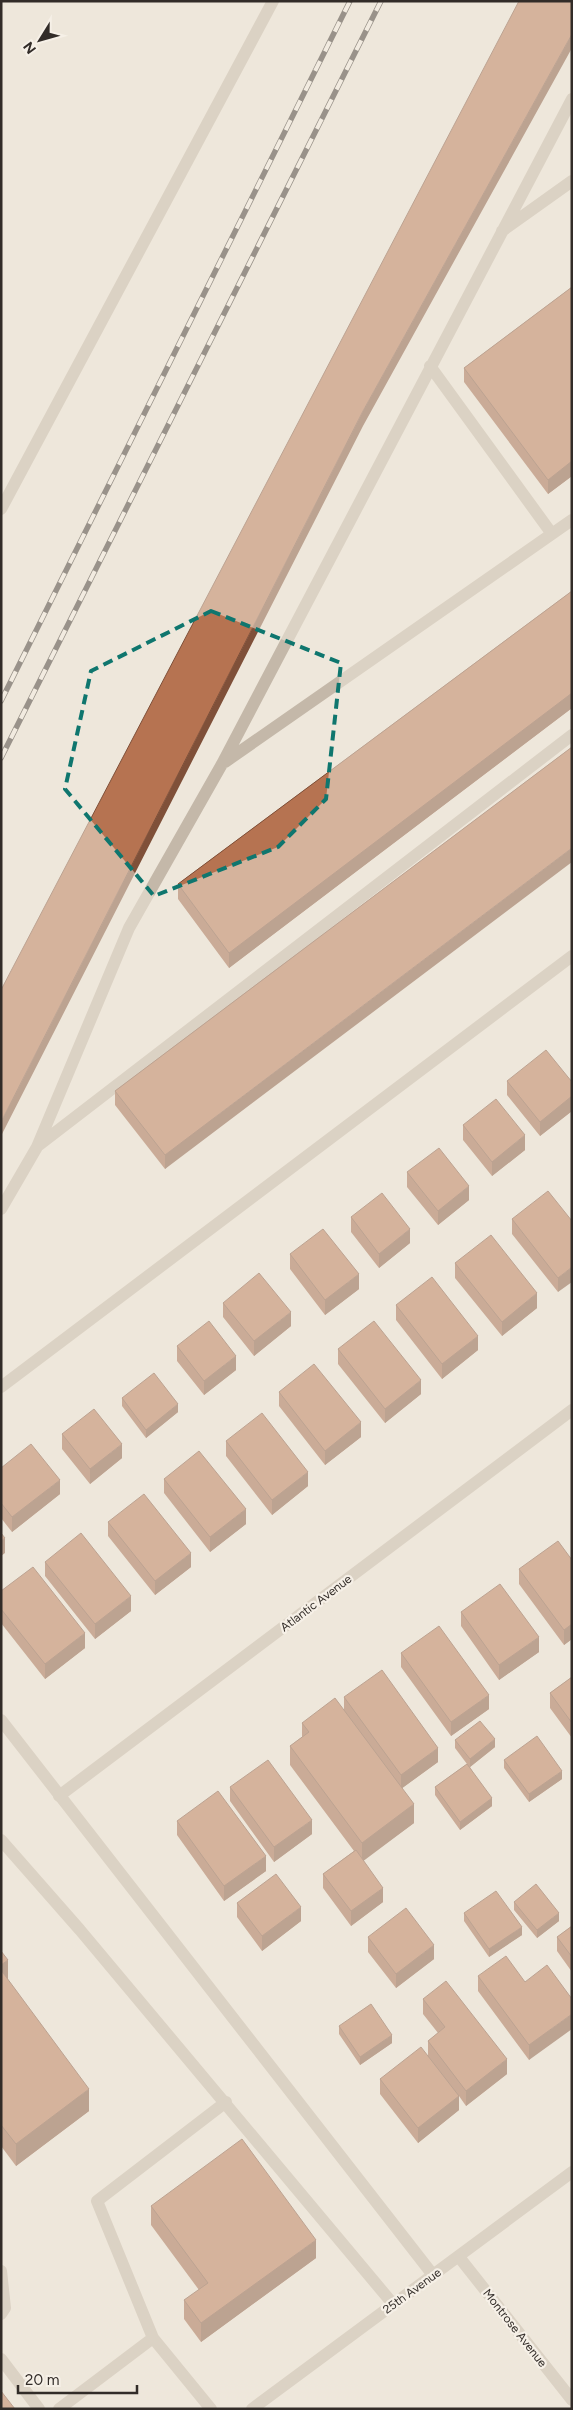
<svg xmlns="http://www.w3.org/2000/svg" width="573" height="2410" font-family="Figtree,sans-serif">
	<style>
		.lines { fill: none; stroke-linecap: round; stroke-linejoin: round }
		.lane { stroke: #c4b8a9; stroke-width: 12 }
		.street { stroke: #c4b8a9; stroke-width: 12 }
		.rail-casing { stroke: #322c28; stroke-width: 5.5 }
		.rail { stroke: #f6f0e7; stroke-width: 4; stroke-dasharray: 11; stroke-linecap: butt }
		.wall { fill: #9d6346 }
		.shaded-wall { fill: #7f5039 }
		.building { fill: #b67351; stroke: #7f5039 }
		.marked { fill: none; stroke: #0f766e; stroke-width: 4; stroke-dasharray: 10 6; stroke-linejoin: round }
		.labels { text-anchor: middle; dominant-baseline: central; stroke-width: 4.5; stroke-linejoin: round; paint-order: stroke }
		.street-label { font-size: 12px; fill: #322c28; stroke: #f6f0e7 }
	</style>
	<rect width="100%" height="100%" fill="#eee7db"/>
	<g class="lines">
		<path class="lane" d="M502,231L572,181
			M430,366L552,534
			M1,509L273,1
			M225,762L572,520
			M39,1145L572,735
			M1,1209L37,1147L129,928L222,764L572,99
			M1,1387L572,956
			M1,1720L433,2275
			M1,1840L80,1930L393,2304
			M1,2271L5,2308L1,2314
			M1,2359L39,2409
			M59,2409L153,2338
			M211,2409L153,2338L97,2201L226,2102"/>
		<path class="street" d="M59,1796L572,1410
			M459,2257L572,2400
			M252,2409L572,2172"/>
		<g class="rail-casing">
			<path id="rail" d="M1,701L350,1
				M1,758L381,1"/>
		</g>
		<use href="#rail" class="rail"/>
	</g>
	<path class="wall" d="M572,287V476L548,494L464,382V368Z
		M572,591V708L229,968L178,899V884Z
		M572,747L165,1169L115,1105V1091Z
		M507,1081L572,1082V1111L540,1136L507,1095Z
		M463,1125L525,1150L492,1176L463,1140Z
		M407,1172L469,1200L438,1225L407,1187Z
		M572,1175V1192L571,1190V1176Z
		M351,1217L410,1243L379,1268L351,1232Z
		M512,1219L572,1221L558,1292L512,1234Z
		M290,1254L359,1289L325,1315L290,1269Z
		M455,1263L537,1308L502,1336L455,1278Z
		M223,1303L291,1326L254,1356L223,1317Z
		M396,1305L478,1350L442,1379L396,1320Z
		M177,1346L236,1370L204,1395L177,1361Z
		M338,1349L421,1394L385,1423L338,1364Z
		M279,1392L361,1437L325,1465L279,1406Z
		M122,1398L178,1412L146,1438L122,1406Z
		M62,1434L122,1458L90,1484L62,1449Z
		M226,1441L308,1486L272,1515L226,1456Z
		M1,1468L60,1494L12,1532L1,1518Z
		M164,1479L246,1524L210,1552L164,1493Z
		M108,1522L191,1567L155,1595L108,1536Z
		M572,1560V1639L564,1645L519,1584V1569Z
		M45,1562L131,1611L95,1639L45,1576Z
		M1,1591L85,1648L45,1679L1,1623Z
		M461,1612L539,1652L499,1680L461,1626Z
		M401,1653L489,1709L451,1736L401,1667Z
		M572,1677V1738L550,1708V1693Z
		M344,1697L438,1762L402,1788L414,1823L363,1860L383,1902L351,1926L323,1888V1874L354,1851L290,1765V1746L302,1737V1723L344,1711Z
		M455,1740L495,1747L470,1767L492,1806L460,1830L435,1795V1787L467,1764L455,1748Z
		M504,1760L562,1779L529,1802L504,1768Z
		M230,1787L312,1834L274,1862L230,1801Z
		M177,1821L266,1871L224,1901L177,1835Z
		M514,1902L559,1921L537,1938L514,1910Z
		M237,1903L301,1921L262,1951L237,1917Z
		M464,1913L522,1935L489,1957L464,1921Z
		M572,1926V1972L557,1951V1937Z
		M368,1937L434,1959L396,1988L368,1952Z
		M1,1951L8,1980L89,2111L16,2166L1,2146Z
		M478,1976L525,1982L572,1999L529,2060L478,1991Z
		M423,1999L507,2074L466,2106L459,2096V2110L418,2143L380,2094V2079L428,2055V2041L438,2033L423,2014Z
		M339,2026L392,2043L360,2065L339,2034Z
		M151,2206L316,2258L201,2342L184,2319V2300L199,2290L151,2225Z"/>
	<path class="shaded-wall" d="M572,34V48L363,426L1,1136V1122L363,411Z
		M572,461V476L548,494V480Z
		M572,693V708L229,968V953Z
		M572,848V862L165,1169V1155Z
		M572,1096V1111L540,1136V1122Z
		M525,1135V1150L492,1176V1162Z
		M469,1186V1200L438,1225V1211Z
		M410,1229V1243L379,1268V1254Z
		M572,1267V1282L558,1292V1278Z
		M359,1274V1289L325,1315V1300Z
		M537,1293V1308L502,1336V1322Z
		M291,1312V1326L254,1356V1341Z
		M478,1336V1350L442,1379V1364Z
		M236,1356V1370L204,1395V1381Z
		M421,1380V1394L385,1423V1409Z
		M178,1404V1412L146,1438V1430Z
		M361,1422V1437L325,1465V1451Z
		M122,1444V1458L90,1484V1469Z
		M308,1472V1486L272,1515V1500Z
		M60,1480V1494L12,1532V1517Z
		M246,1509V1524L210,1552V1537Z
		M5,1538V1553L1,1556V1541Z
		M191,1553V1567L155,1595V1581Z
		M131,1596V1611L95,1639V1624Z
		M572,1624V1639L564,1645V1630Z
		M85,1633V1648L45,1679V1664Z
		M539,1637V1652L499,1680V1665Z
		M489,1695V1709L451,1736V1722Z
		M495,1739V1747L470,1767V1759Z
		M438,1748V1762L401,1789V1775Z
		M562,1771V1779L529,1802V1794Z
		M492,1798V1806L460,1830V1822Z
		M414,1804V1823L362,1862V1843Z
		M312,1820V1834L274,1862V1847Z
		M266,1856V1871L224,1901V1886Z
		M383,1888V1902L351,1926V1911Z
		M301,1907V1921L262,1951V1936Z
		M559,1913V1921L537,1938V1930Z
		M522,1927V1935L489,1957V1949Z
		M434,1945V1959L396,1988V1974Z
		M8,1960V1982L1,1986V1965Z
		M572,2014V2029L529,2060V2045Z
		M392,2035V2043L360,2065V2057Z
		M507,2059V2074L466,2106V2091Z
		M89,2089V2111L16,2166V2144Z
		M459,2096V2110L418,2143V2128Z
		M316,2240V2258L201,2342V2323Z"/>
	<path class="building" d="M519,1H572V34L363,411L1,1122V990Z
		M572,287V461L548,480L464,368Z
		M572,591V693L229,953L178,884Z
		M572,747V848L165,1155L115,1091Z
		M546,1050L572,1082V1096L540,1122L507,1081Z
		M496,1099L525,1135L492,1162L463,1125Z
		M439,1148L469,1186L438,1211L407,1172Z
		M548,1191L572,1221V1267L558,1278L512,1219Z
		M382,1193L410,1229L379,1254L351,1217Z
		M323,1229L359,1274L325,1300L290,1254Z
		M491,1235L537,1293L502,1322L455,1263Z
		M259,1273L291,1312L254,1341L223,1303Z
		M432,1277L478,1336L442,1364L396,1305Z
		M209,1321L236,1356L204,1381L177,1346Z
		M374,1321L421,1380L385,1409L338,1349Z
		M314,1364L361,1422L325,1451L279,1392Z
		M154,1373L178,1404L146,1430L122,1398Z
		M94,1409L122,1444L90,1469L62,1434Z
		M262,1413L308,1472L272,1500L226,1441Z
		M31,1444L60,1480L12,1517L1,1503V1468Z
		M199,1451L246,1509L210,1537L164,1479Z
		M144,1494L191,1553L155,1581L108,1522Z
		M1,1533L5,1538L1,1541Z
		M81,1533L131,1596L95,1624L45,1562Z
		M558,1541L572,1560V1624L564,1630L519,1569Z
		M33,1567L85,1633L45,1664L1,1609V1591Z
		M500,1584L539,1637L499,1665L461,1612Z
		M439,1626L489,1695L451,1722L401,1653Z
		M382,1670L438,1748L401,1775L344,1697Z
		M572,1677V1723L550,1693Z
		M335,1698L414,1804L362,1843L290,1746L309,1732L302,1723Z
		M480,1721L495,1739L470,1759L455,1740Z
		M537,1736L562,1771L529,1794L504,1760Z
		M268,1760L312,1820L274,1847L230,1787Z
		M467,1764L492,1798L460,1822L435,1787Z
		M218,1791L266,1856L224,1886L177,1821Z
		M356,1850L383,1888L351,1911L323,1874Z
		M276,1874L301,1907L262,1936L237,1903Z
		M536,1884L559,1913L537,1930L514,1902Z
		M496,1891L522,1927L489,1949L464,1913Z
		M406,1908L434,1945L396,1974L368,1937Z
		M572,1926V1957L557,1937Z
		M1,1951L8,1960L1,1965Z
		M506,1956L525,1982L547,1965L572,1999V2014L529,2045L478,1976Z
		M1,1970L89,2089L16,2144L1,2125Z
		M446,1981L507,2059L466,2091L428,2041L445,2027L423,1999Z
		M371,2004L392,2035L360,2057L339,2026Z
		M421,2047L459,2096L418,2128L380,2079Z
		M242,2139L316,2240L201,2323L184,2300L208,2283L151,2206Z
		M1,2391L15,2409H1Z"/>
	<path d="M0 0H573V2410H0ZM211,611L341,663L326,799L278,847L154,896L65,789L91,671Z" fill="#eee7db" fill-opacity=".55" fill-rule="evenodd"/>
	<path class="marked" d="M211,611L341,663L326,799L278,847L154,896L65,789L91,671Z"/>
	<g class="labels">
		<g class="street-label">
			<text transform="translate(316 1603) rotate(-37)">Atlantic Avenue</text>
			<text transform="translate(412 2291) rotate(-36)">25th Avenue</text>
			<text transform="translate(515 2328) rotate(52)">Montrose Avenue</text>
		</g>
	</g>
	<rect width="573" height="2410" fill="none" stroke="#322c28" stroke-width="5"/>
	<g transform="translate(40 40) rotate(233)" stroke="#f6f0e7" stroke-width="4" paint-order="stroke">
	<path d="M0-4L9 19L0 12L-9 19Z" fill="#322c28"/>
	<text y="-8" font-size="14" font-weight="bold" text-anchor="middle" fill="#322c28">N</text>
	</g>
	<path d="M18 2385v8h119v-8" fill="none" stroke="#322c28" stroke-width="2.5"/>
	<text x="25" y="2385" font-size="15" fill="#322c28" stroke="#f6f0e7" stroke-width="4" paint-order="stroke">20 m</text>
</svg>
